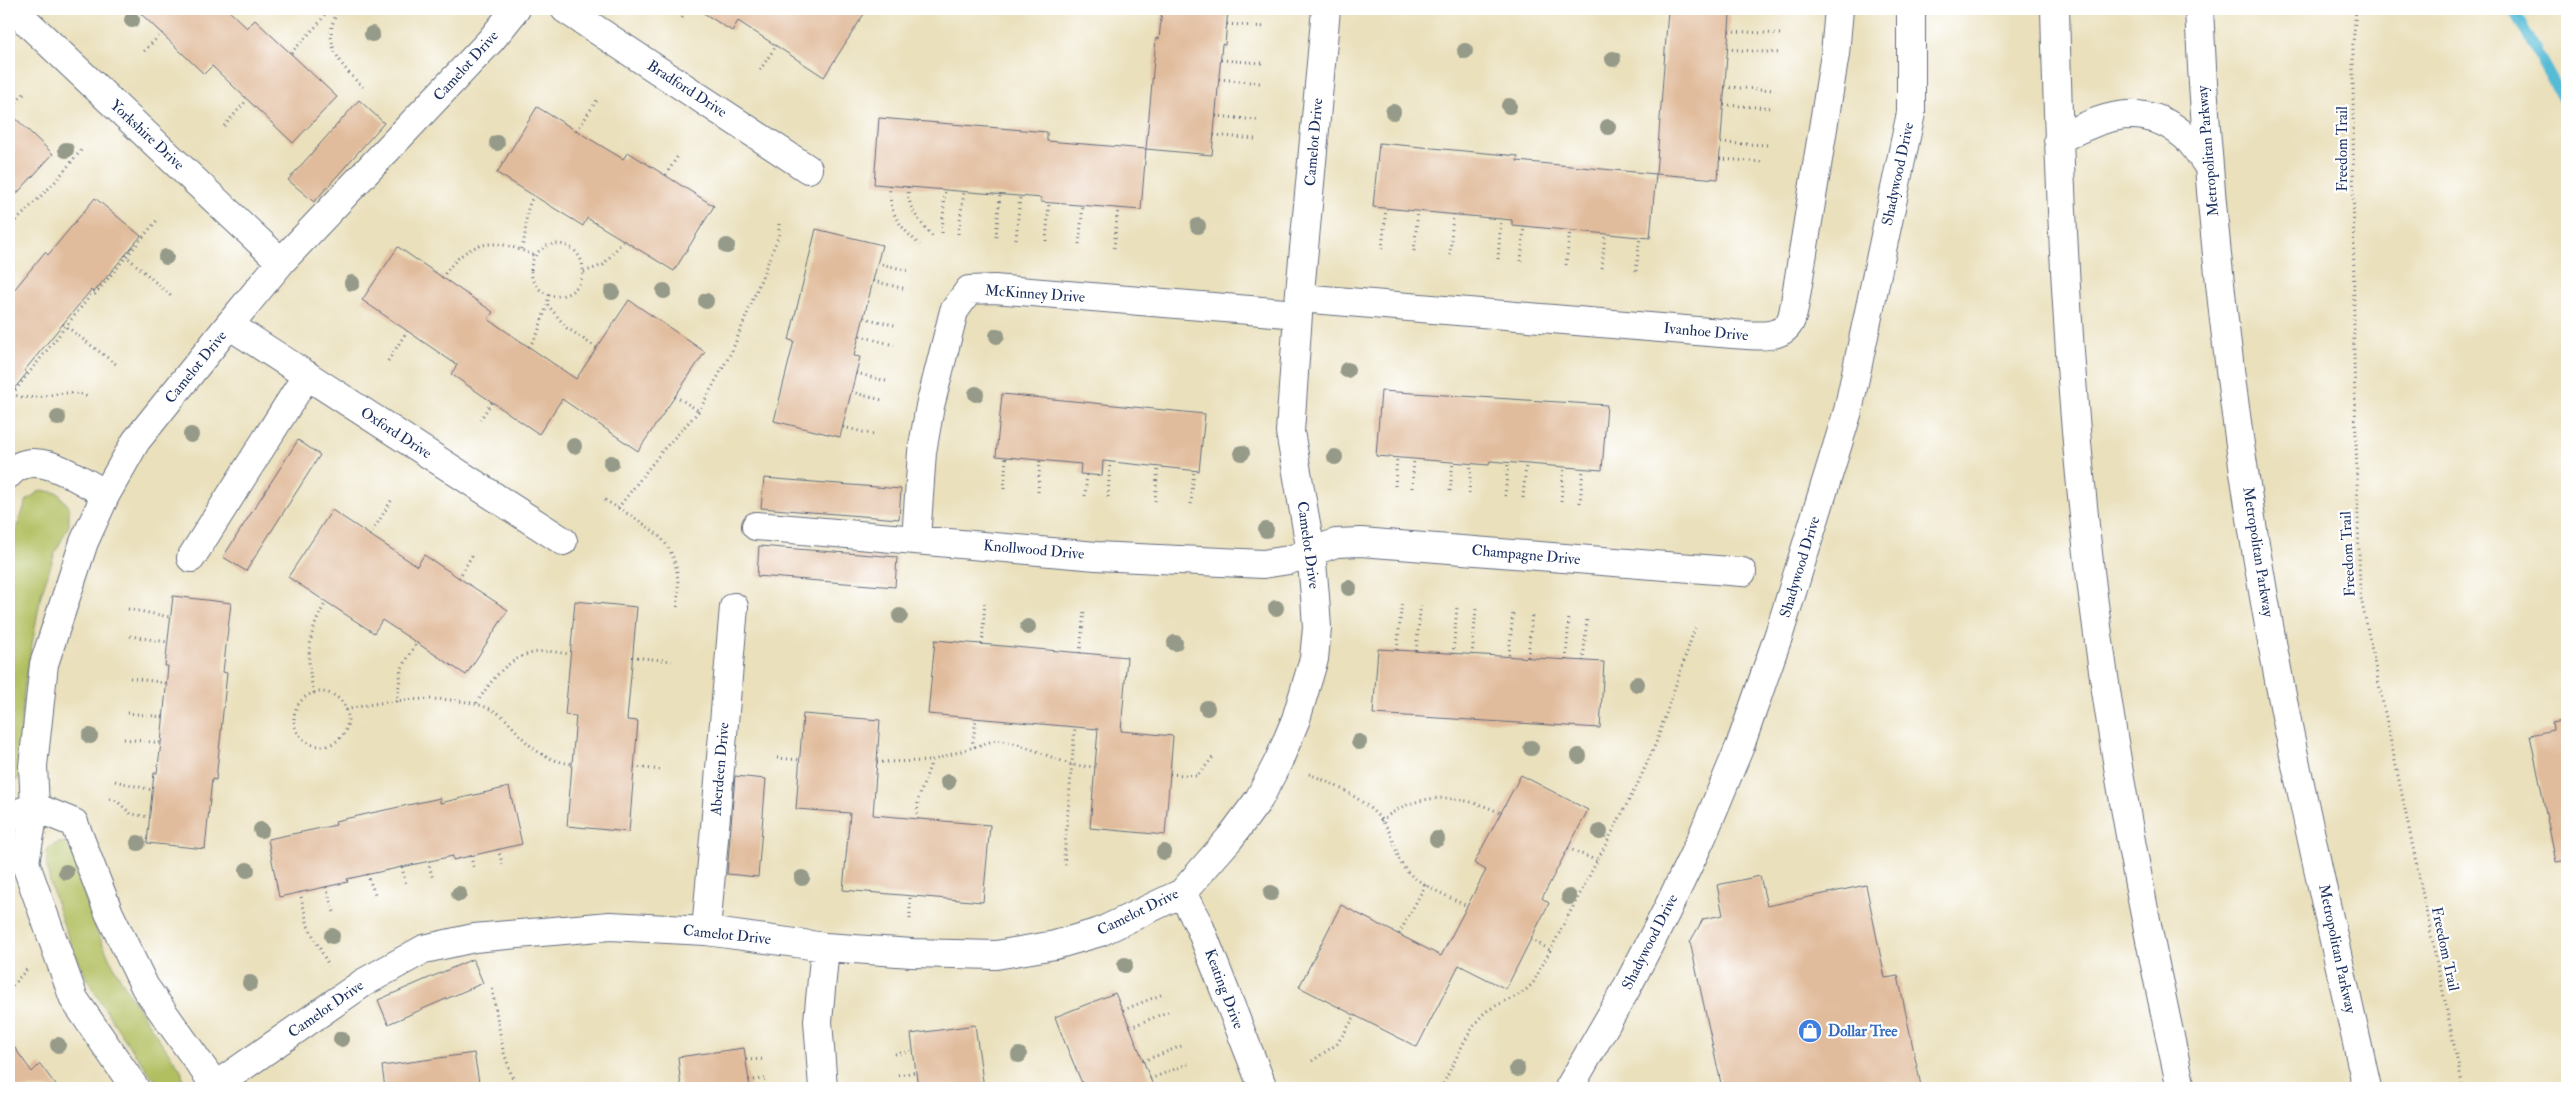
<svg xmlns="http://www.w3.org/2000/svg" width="2576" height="1097" font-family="'IM FELL Double Pica',serif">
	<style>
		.green { fill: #b2bf61; stroke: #667760 }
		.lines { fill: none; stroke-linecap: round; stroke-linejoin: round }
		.stream { stroke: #57bbd5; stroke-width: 11 }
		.building { fill: #e1bc9c }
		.minor-casing { stroke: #636d7f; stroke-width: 30 }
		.major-casing { stroke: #636d7f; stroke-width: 30 }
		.path { stroke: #636d7f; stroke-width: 3; stroke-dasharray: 1 4; stroke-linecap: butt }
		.minor { stroke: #fff; stroke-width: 28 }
		.major { stroke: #fff; stroke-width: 28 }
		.tree { fill: #959a89 }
		.labels { text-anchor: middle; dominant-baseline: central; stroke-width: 4.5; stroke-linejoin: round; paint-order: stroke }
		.street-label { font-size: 15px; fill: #1b2f5e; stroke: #fff }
		.shop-label { font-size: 15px; font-weight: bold; fill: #366cbe; stroke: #fff; text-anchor: start }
	</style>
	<rect width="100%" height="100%" fill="#fff"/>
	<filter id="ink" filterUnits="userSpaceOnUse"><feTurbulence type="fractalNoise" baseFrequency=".02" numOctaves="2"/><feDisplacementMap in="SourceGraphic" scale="10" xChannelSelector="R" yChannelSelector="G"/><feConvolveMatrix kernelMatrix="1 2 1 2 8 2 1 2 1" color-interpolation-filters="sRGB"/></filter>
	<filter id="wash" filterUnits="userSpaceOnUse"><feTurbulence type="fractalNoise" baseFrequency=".0096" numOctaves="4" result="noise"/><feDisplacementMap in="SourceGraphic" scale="20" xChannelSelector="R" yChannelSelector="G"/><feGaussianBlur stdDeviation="1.12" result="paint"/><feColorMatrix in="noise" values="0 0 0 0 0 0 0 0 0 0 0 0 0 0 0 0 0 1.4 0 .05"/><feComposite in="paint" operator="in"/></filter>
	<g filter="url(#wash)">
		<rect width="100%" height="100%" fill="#eae0bc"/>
		<path class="green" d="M41,490L58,493L69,507V525L55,553L41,595L25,683L21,726L24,763L20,777L10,786L9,547L27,500Z
			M65,842L71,850C80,880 87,910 100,938C121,986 151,1028 181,1070L183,1079L178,1087L165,1088L159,1085C132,1051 107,1015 86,977C76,959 38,867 48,850C52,844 58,843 65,842Z"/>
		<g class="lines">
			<path class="stream" d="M2513,9L2567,107"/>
		</g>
		<g id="blocks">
			<path class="building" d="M136,9H227L247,28L255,20L337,97L293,143L212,66L204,74Z
				M697,9H857L864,14L824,77L738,21L732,31Z
				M1162,9H1228L1225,45L1222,44L1212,155L1146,149L1156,38L1159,39Z
				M1668,10L1730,15L1718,179L1656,174L1650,238L1512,225V220L1373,207L1379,143L1518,156L1517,161L1656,174Z
				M359,100L384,123L314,202L288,180Z
				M537,107L623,159L628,152L714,206L674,271L587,218L583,226L497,173Z
				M9,112L53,154L11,200L9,197Z
				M879,118L1047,132V141L1146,149L1141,210L1041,202L1042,198L874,184Z
				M95,198L141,236L94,292L91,290L24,371L27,373L9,395V296L45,252L48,255Z
				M816,229L882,245L854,356L860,357L840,437L774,421L794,341L789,340Z
				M398,247L493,312L488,319L576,379L629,300L705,352L638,451L562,399L539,434L451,374L457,365L362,300Z
				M1381,391L1607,405L1602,470L1490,461L1489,465L1376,456Z
				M1002,394L1205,414L1199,471L1103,461L1102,476L1092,475L1080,474L1081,464L996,456Z
				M298,440L320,455L246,571L223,557Z
				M764,478L901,489L899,519L761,508Z
				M332,510L417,566L424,555L508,610L466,675L382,620L374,633L288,577Z
				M759,546L897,557L895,587L757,576Z
				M173,596L231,603L223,672L227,673L216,780L212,779L205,849L147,843L154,773H157L161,743L168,666H165Z
				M575,601L637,607L627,720L638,721L629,832L567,826L576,716L565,715Z
				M935,640L1127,657L1121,731L1173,736L1165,835L1090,828L1098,729L928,714Z
				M1378,649L1604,662L1600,728L1373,714Z
				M803,714L880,720L873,815L990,825L983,902L843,890L850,813L796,809Z
				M2567,720V860L2556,862L2530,735L2553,730L2552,723Z
				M1521,775L1588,810L1542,898L1549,903L1506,989L1459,965L1417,1047L1299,987L1341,905L1441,956L1486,870L1474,863Z
				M735,776L766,779L758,877L727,874Z
				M509,787L522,844L453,860V856L402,867L347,879L348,882L279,897L268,839L336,825L335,821L440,798V803Z
				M1760,876L1767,906L1866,885L1885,978L1898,976L1921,1086L1926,1085L1927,1088H1722L1690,942L1703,919L1723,915L1717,885Z
				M473,959L483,983L388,1024L378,1000Z
				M1115,993L1130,1027L1154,1088H1084L1065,1043L1055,1017Z
				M975,1025L984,1088H918L911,1034Z
				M9,1040L32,1072L40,1064L58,1088H9Z
				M744,1048L750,1088H681L678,1057Z
				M474,1053L480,1088H385L382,1066Z"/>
		</g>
	</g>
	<g filter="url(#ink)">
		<use href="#blocks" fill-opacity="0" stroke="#636d7f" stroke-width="1"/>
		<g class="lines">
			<g class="minor-casing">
				<path id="minor" d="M13,9L281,262
					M565,9L808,169
					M1300,298L1733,334C1750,335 1780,341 1790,322C1793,317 1794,308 1795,302L1835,54L1839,9
					M229,325L563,541
					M9,474C35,445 80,481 106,494
					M756,526L1096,556L1263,564L1289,560L1336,543L1361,542L1742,572
					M916,539L922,452L930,406L954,311L969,290L994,289L1298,314
					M191,558L307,375
					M35,807L74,823L109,913L145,987L217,1088
					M9,816L35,807
					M1182,893L1199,925L1263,1088
					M706,931L734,607
					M135,1088L74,999L25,862L35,807L33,766L44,664L84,542L106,494L136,441L229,325L281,262L491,40L516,9
					M212,1088L363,983L424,949L474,938L610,926L706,931L825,947L912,953L996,955L1055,945L1100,932L1182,893L1230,838L1259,799L1279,760L1296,719L1314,659L1317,628L1315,596L1311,552L1290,432L1298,314L1326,9
					M823,1088L818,1021L825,947
					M1569,1088L1624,993L1666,912L1702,837L1740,746L1779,634L1848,411L1911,113V9"/>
			</g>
			<g class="major-casing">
				<path id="major" d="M2055,9C2059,175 2066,340 2083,506C2102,701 2139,896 2181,1088
					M2199,9C2209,234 2237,458 2279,680C2305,817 2337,952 2367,1088
					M2058,140C2102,116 2144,99 2187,138C2195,146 2202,157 2208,166"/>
			</g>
			<path class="path" d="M340,9C318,39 341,67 363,87
				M428,9L432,13
				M1263,9H1266
				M2356,9L2353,44L2354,361L2360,593L2463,1088
				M682,18L687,9
				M1227,24L1265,27
				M1729,31L1782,34
				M1727,49L1780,53
				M144,51L162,33
				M291,53L320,22L328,9
				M1221,60L1262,63
				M760,70L776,46
				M1219,79L1260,83
				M1725,87L1775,90
				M1724,105L1773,108
				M9,109L24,94
				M1216,116L1257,120
				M224,126L247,100
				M577,131L597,100
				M1214,135L1255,139
				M1721,143L1767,145
				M1720,159L1764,162
				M666,175L679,154
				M890,185C888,213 900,227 920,245
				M908,187C908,210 918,219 932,236
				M9,228L54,183L83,148
				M942,233L945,190
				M958,234L964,192
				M996,237L1000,195
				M1016,239L1020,197
				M1046,241L1049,203
				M531 270a26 26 0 1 1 52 0a26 26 0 1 1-52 0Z
				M1079,244L1083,206
				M1114,248L1118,208
				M521,249C529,232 522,212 534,196
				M1382,249L1386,208
				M1414,251L1418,211
				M125,255L172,297
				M1450,255L1453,214
				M1498,259L1501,219
				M1521,261L1524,226
				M877,263L910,271
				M1566,265L1570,230
				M1602,268L1605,234
				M1636,271L1640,237
				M584,272L603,265L624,240
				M442,278C468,238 495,237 535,256
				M873,281L906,289
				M549,295L547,304L567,328L597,348
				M864,318L898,326
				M63,324L117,365
				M860,336L894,345
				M529,347L537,335L547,305
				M388,361L407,331
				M856,373L886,381
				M851,392L882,400
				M12,393C31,407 67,383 89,398
				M675,396L699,411
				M9,398L90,296L95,294L158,219
				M480,420L492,402
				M843,427L875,435
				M1395,486L1397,458
				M1412,488L1414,459
				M1004,489L1006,457
				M1450,491L1453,462
				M1038,492L1040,460
				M1469,493L1471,464
				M1085,496L1087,474
				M1505,496L1508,463
				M1108,497L1110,462
				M1523,498L1526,464
				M605,500C658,533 684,540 677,610
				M1155,501L1158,466
				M1561,501L1564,467
				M1580,503L1583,469
				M1191,504L1194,470
				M618,508L663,450L699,411L732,351L779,235V220
				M370,536L392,499
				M459,578L474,552
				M128,609L170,617
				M130,636L167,642
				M982,644L985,601
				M1397,650L1402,602
				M1416,651L1421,603
				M1080,653L1084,610
				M1453,654L1457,607
				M1472,655L1476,609
				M1509,655L1513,612
				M632,657L672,661
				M1528,657L1532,613
				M1566,660L1569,617
				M1583,661L1587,618
				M130,678L167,683
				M294 719a27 27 0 1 1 54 0a27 27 0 1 1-54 0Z
				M314,693C305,659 308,632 326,602
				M397,702L401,670L416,643
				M477,703C491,680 509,655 539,652C549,650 560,653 570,654
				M346,710C385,699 469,690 502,716C508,721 513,728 518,733C535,752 548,761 573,764
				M127,713L163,717
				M124,739L161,743
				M975,747L973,742L976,718
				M777,758L800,760
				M877,762L930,761L996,740L1018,744L1072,765L1095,767
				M634,767L663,770
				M1170,774L1197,776L1215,755
				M1309,774C1337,785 1373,803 1389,831C1396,843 1396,858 1405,869C1417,884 1450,897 1467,906
				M115,781L152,790
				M110,799L117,801L131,814L149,817
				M917,819L918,800L930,766V761
				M1381,821C1418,790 1460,794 1501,813
				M1568,848L1597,861
				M498,849L503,866
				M471,856L474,870
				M428,861L433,880
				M1066,865L1064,858L1075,727
				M402,867L406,886
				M367,874L375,894
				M326,887L334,912
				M300,892L308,926L329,966
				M910,919V895
				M1399,934L1426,884
				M1531,939L1550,950
				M9,989L27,969
				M492,989L503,1050L516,1088
				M1123,1010L1163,994
				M1130,1027L1170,1011
				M895,1054L913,1051
				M746,1060L765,1059
				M1143,1061L1184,1045
				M1312,1061L1337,1044L1355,1016
				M898,1075L916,1072
				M1150,1079L1190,1063
				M749,1080L767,1079
				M313,1087L314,1088
				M1441,1088C1451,1070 1471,1022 1487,1011C1503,1000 1520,998 1533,983L1638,783L1656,743L1695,628"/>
			<use href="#minor" class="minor"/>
			<use href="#major" class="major"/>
		</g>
		<g class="tree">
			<circle cx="132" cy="20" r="8"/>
			<circle cx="372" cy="34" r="8"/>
			<circle cx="1465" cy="51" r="8"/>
			<circle cx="1613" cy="59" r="8"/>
			<circle cx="1509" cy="106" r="8"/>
			<circle cx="1393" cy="112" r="8"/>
			<circle cx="1608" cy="127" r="8"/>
			<circle cx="497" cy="143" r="8"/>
			<circle cx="66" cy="150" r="8"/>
			<circle cx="1198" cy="226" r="8"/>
			<circle cx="727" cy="246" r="8"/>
			<circle cx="166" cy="257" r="8"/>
			<circle cx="352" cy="283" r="8"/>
			<circle cx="664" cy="291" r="8"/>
			<circle cx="612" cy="292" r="8"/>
			<circle cx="706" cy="301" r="8"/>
			<circle cx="997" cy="336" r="8"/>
			<circle cx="1347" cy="370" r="8"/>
			<circle cx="976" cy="394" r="8"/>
			<circle cx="58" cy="418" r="8"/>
			<circle cx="191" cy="435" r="8"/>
			<circle cx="574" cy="446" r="8"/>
			<circle cx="1242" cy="453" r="8"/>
			<circle cx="1335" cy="457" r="8"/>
			<circle cx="611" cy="463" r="8"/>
			<circle cx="1266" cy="530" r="8"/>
			<circle cx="1349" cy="588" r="8"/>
			<circle cx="1276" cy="608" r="8"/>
			<circle cx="900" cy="616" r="8"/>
			<circle cx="1028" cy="627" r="8"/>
			<circle cx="1175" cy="643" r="8"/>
			<circle cx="1637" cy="684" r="8"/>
			<circle cx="1207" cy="708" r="8"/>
			<circle cx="90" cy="736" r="8"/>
			<circle cx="1359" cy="742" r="8"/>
			<circle cx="1531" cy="748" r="8"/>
			<circle cx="1579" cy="756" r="8"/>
			<circle cx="948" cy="782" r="8"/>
			<circle cx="261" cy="830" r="8"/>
			<circle cx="1600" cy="832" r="8"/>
			<circle cx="1437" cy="839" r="8"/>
			<circle cx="138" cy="843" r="8"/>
			<circle cx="1164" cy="852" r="8"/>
			<circle cx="247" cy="870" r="8"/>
			<circle cx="66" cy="872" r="8"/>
			<circle cx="802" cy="878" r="8"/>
			<circle cx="1271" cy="893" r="8"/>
			<circle cx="459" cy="894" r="8"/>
			<circle cx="1569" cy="897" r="8"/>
			<circle cx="332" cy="936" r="8"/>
			<circle cx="1125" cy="965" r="8"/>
			<circle cx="250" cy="983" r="8"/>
			<circle cx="341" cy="1039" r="8"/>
			<circle cx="58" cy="1045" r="8"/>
			<circle cx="1019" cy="1055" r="8"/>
			<circle cx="1517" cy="1069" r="8"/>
		</g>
	</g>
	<defs>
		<g id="shop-disc" transform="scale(1.25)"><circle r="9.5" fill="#3f7fe0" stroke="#fff"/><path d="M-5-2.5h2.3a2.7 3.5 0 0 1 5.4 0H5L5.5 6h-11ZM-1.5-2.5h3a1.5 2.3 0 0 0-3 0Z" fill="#fff"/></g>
	</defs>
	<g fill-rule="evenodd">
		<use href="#shop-disc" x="1810" y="1031"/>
	</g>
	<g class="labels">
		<g class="street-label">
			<text transform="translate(466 66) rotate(-48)">Camelot Drive</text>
			<text transform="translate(687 89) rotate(33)">Bradford Drive</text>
			<text transform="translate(147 135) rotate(43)">Yorkshire Drive</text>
			<text transform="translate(1314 142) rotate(-85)">Camelot Drive</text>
			<text transform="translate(2342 149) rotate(-90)">Freedom Trail</text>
			<text transform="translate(2208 151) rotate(-95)">Metropolitan Parkway</text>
			<text transform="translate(1898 174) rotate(-78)">Shadywood Drive</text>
			<text transform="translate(1035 294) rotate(4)">McKinney Drive</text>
			<text transform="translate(1706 332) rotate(5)">Ivanhoe Drive</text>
			<text transform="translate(196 367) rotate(-51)">Camelot Drive</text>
			<text transform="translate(396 433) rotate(33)">Oxford Drive</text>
			<text transform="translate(1308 545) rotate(82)">Camelot Drive</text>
			<text transform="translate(1034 550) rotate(5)">Knollwood Drive</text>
			<text transform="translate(2258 552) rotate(81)">Metropolitan Parkway</text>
			<text transform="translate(2348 554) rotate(-93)">Freedom Trail</text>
			<text transform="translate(1526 555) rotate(5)">Champagne Drive</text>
			<text transform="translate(1800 567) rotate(-73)">Shadywood Drive</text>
			<text transform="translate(720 769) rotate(-85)">Aberdeen Drive</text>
			<text transform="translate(1138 912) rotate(-26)">Camelot Drive</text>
			<text transform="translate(727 935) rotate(6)">Camelot Drive</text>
			<text transform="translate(1650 942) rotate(-63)">Shadywood Drive</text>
			<text transform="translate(2337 949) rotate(78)">Metropolitan Parkway</text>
			<text transform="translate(2445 949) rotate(78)">Freedom Trail</text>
			<text transform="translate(1224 989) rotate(69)">Keating Drive</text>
			<text transform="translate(326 1009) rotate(-35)">Camelot Drive</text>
		</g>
		<g class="shop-label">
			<text x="1828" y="1031">Dollar Tree</text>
		</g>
	</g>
	<rect width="2576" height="1097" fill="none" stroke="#fff" stroke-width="30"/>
</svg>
